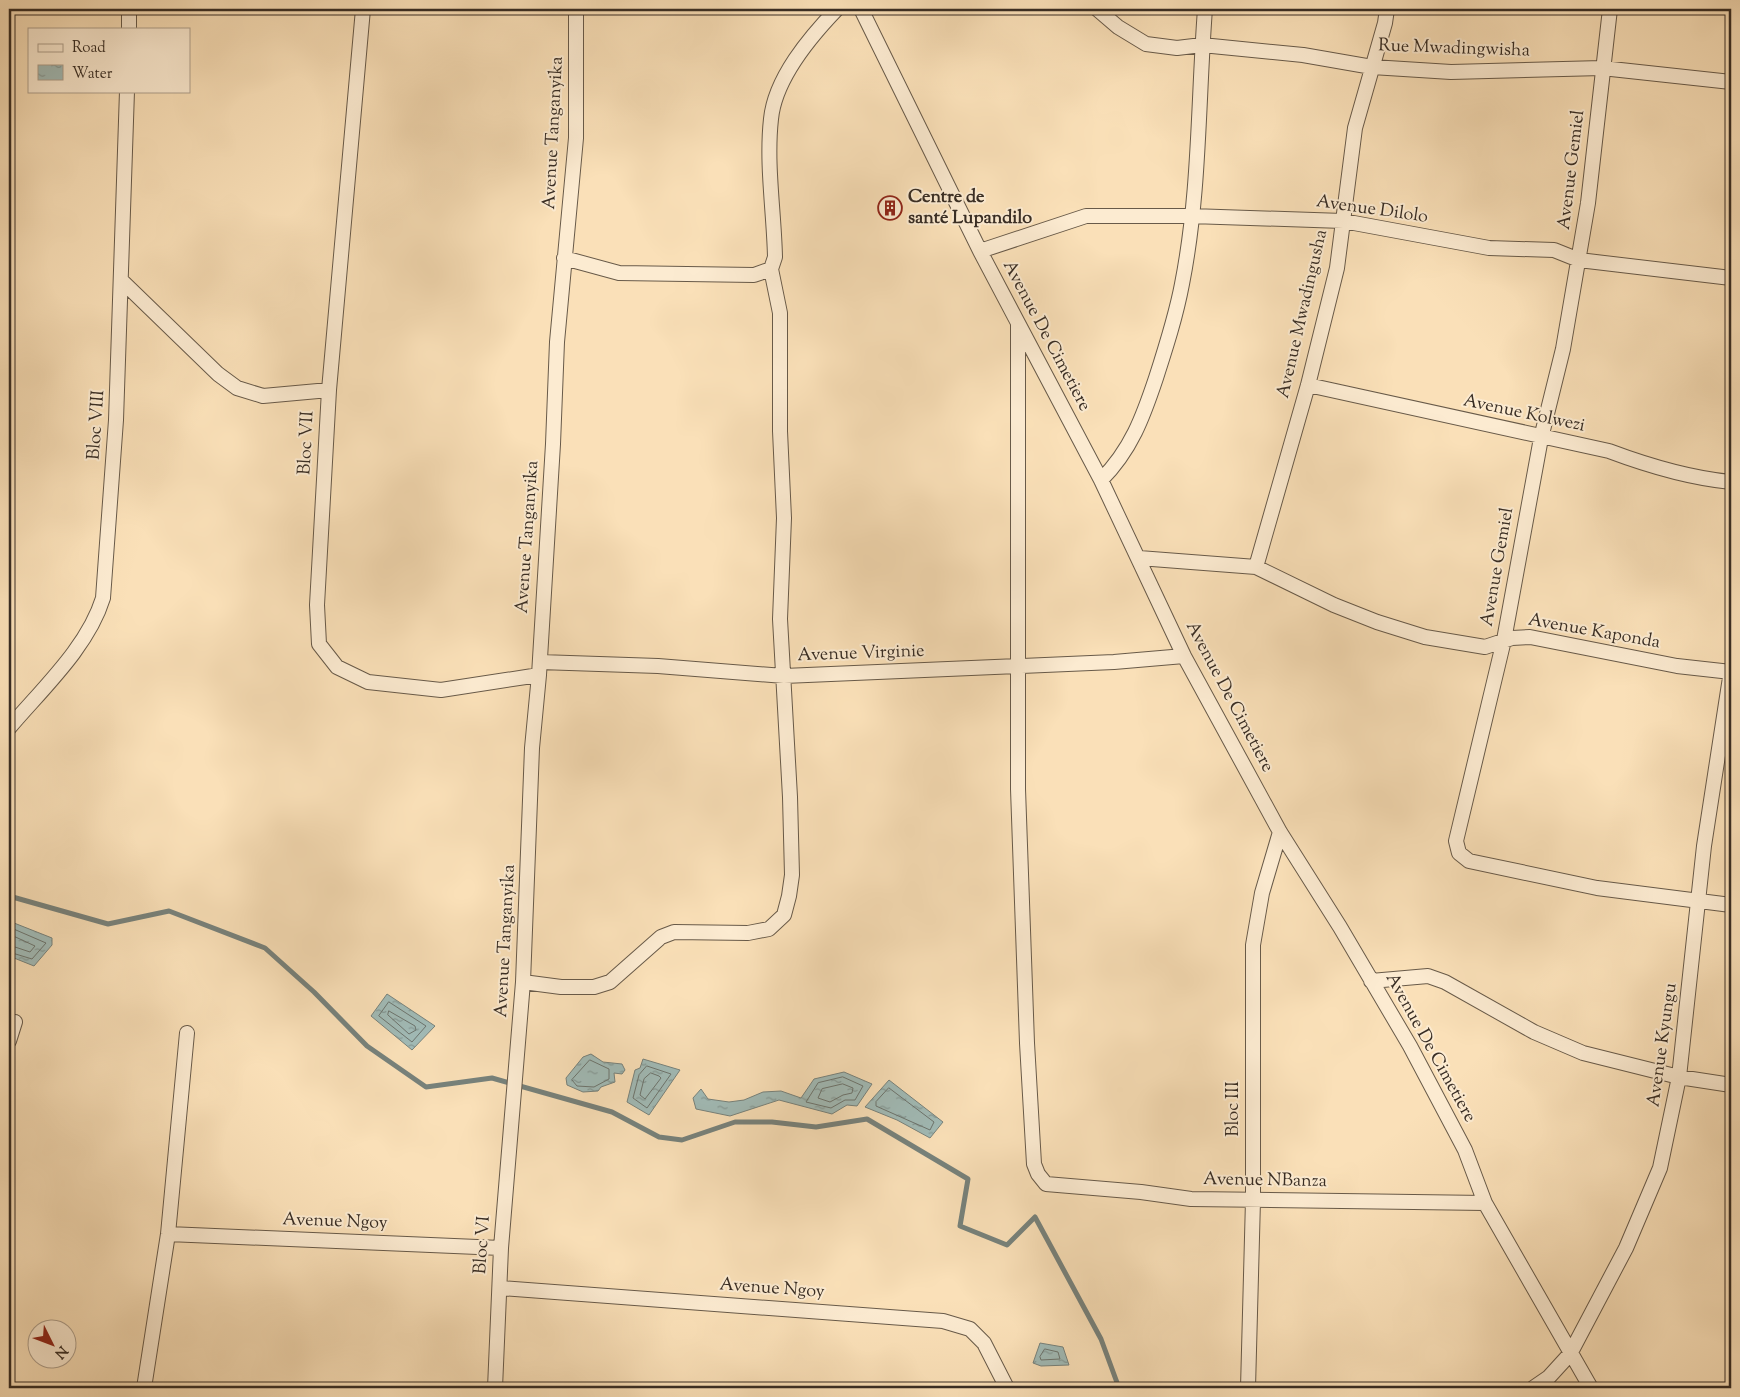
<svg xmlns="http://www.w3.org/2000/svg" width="1740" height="1397" font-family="'Sorts Mill Goudy',serif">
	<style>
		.water { fill: url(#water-ripples); stroke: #77827c }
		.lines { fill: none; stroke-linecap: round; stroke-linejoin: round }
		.shore { stroke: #6c746e; stroke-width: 1 }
		.stream { stroke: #77827c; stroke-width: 5 }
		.street-casing { stroke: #685a49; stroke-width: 16 }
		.street { stroke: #fcebd1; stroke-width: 14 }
		.labels { text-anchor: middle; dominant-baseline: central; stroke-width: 4; stroke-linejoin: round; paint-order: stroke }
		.street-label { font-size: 18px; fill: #382d24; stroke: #fcebd1 }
		.poi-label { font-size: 18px; font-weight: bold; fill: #382d24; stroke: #fcebd1; text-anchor: start }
	</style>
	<defs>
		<pattern id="water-ripples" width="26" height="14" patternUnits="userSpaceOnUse" patternTransform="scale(1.25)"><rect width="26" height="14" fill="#a1bbb7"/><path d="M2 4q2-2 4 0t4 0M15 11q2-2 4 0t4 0" fill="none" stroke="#849895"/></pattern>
	</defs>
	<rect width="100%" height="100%" fill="#fae0b8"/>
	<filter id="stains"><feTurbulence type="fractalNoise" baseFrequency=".004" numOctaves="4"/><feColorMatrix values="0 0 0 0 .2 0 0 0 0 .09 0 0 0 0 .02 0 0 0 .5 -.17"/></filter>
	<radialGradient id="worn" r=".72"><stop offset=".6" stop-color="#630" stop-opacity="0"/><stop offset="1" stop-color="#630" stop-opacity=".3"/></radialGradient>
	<path class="water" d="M9,921L52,938V945L34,966L9,956Z
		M387,994L435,1026L412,1050L371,1016Z
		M591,1054L603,1062L622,1064L625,1070L622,1074L614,1073L615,1082L601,1087L598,1091L583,1092L567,1085L566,1078L583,1057Z
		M643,1059L680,1070L649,1115L627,1102L635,1070L640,1068Z
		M844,1072L872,1084L857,1106L847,1105L832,1114L779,1100L730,1116L696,1109L693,1098L701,1089L708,1099L729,1102L744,1100L763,1092L781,1091L801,1098L814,1079Z
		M889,1080L943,1122L930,1138L897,1120L865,1107Z
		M1040,1343L1063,1347L1069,1365L1041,1366L1033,1363Z"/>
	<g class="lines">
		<path class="shore" d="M9,927L46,943L32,959L9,952
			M9,934L35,946L30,952L9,945
			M389,1002L426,1026L412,1042L379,1016Z
			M389,1011L415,1026L416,1030L409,1034L388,1015Z
			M590,1060L609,1069V1079L594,1087L577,1086L572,1080Z
			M647,1066L671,1074L647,1108L633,1098L639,1075Z
			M651,1073L659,1076L661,1078L645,1099L640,1095L644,1079Z
			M843,1077L863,1086L855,1100H845L831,1108L806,1102L818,1083Z
			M843,1084L853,1088L852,1093L843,1095L830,1102L818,1098L822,1089Z
			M889,1088L934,1122L930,1130L876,1106V1102Z
			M1045,1349L1058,1352L1060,1359L1041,1360L1040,1357Z"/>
		<path class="stream" d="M9,896L108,924L169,911L265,948L314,992L367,1046L426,1087L492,1078L612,1112L659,1137L682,1140L735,1122H772L816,1127L867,1119L968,1179L960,1226L1007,1245L1035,1217L1101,1339L1119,1388"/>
		<g class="street-casing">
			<path id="street" d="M363,9L329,390L317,605L319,644L337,667L368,682L441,690L539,675
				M861,9L980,251L1101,480L1184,656L1280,832L1340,927L1410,1046L1465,1150L1485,1203L1591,1388
				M1097,9L1118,27L1146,44L1177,48L1202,45L1303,55L1372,67L1451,72L1602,68L1731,82
				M1610,9L1588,203L1563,349L1541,438L1504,640L1456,841L1459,853L1469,861L1597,888L1731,905
				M129,29V9
				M980,251L1086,216H1191L1343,221L1489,248L1554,250L1579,260L1731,278
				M564,258L619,273L754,275L771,269L775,257C774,212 766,164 771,119C775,78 810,37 837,9
				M122,281L218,374L237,388L263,396L329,390
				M1018,324V789L1027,1043L1034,1164L1038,1174L1046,1184L1141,1192L1191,1199L1485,1203
				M1308,385L1609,451C1649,466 1689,478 1731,482
				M1101,480C1131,450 1143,417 1156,378C1166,347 1176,316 1182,284C1200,193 1198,100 1205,9
				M1139,558L1256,567L1334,605L1377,622L1425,637L1485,647L1512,638L1530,637L1677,666L1731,672
				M1256,567L1308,385L1337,268L1355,128L1385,23L1387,9
				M540,662L658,666L784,676L1114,662L1184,656
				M9,728C42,689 88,647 103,598L116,420L127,91
				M1371,981L1428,976L1445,982L1534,1032L1583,1053L1679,1077L1731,1085
				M523,982L561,987H594L610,982L661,937L674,932L748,933L769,929L784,915L789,896L792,875L790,797L780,619L784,518L780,431V313L771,269
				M9,1041L15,1022
				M168,1234L501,1248
				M500,1288L943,1321L970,1329L984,1343L1007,1388
				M144,1388L168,1234L187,1033
				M495,1388L501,1248L523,982L532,748L539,675L553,444L557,342L576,138V9
				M1248,1388L1253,1200V945L1262,893L1280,832
				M1533,1388L1549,1377L1570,1354L1626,1248L1660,1168L1679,1077L1704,846L1731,671"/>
		</g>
		<use href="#street" class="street"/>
	</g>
	<defs>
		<g id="building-ring" transform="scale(1.25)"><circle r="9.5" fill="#fcebd1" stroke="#8f2418" stroke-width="1.5"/><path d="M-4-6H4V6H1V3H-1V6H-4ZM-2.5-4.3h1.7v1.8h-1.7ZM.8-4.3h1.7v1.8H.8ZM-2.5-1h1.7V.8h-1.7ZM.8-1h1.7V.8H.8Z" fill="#8f2418"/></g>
	</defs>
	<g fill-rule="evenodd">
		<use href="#building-ring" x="890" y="208"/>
	</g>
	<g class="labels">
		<g class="street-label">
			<text transform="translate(1454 49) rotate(2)">Rue Mwadingwisha</text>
			<text transform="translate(554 133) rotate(-87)">Avenue Tanganyika</text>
			<text transform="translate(1572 170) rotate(-83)">Avenue Gemiel</text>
			<text transform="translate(1372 210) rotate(8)">Avenue Dilolo</text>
			<text transform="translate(1303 314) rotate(-77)">Avenue Mwadingusha</text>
			<text transform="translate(1046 336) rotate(62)">Avenue De Cimetiere</text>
			<text transform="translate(1524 414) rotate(12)">Avenue Kolwezi</text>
			<text transform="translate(97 425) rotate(-86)">Bloc VIII</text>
			<text transform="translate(307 443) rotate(-87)">Bloc VII</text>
			<text transform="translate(528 537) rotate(-86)">Avenue Tanganyika</text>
			<text transform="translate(1498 567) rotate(-80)">Avenue Gemiel</text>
			<text transform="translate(1594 632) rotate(10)">Avenue Kaponda</text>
			<text transform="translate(861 654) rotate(-2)">Avenue Virginie</text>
			<text transform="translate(1229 697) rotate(62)">Avenue De Cimetiere</text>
			<text transform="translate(506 941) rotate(-87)">Avenue Tanganyika</text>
			<text transform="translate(1663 1045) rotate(-82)">Avenue Kyungu</text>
			<text transform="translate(1430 1048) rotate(61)">Avenue De Cimetiere</text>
			<text transform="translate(1234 1109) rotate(-90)">Bloc III</text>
			<text transform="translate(1265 1181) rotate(1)">Avenue NBanza</text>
			<text transform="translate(335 1222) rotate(2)">Avenue Ngoy</text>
			<text transform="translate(483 1245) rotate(-86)">Bloc VI</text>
			<text transform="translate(772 1289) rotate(4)">Avenue Ngoy</text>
		</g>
		<g class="poi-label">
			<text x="908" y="198">Centre de<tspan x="908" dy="21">santé Lupandilo</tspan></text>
		</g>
	</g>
	<rect width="1740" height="1397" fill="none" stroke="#fae0b8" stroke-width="30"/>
	<rect x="10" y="10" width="1720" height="1377" fill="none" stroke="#382d24" stroke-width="2.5"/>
	<rect x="15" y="15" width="1710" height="1367" fill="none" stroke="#382d24"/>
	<rect x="28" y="28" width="162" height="65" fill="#fcebd1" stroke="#ae9f8c"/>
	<rect x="38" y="44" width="25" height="8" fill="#fcebd1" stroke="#ae9f8c"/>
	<text x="72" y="52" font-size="15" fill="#382d24">Road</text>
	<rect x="38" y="65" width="25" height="15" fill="url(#water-ripples)" stroke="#ae9f8c"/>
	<text x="72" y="78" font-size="15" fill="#382d24">Water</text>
	<g transform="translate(52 1344) rotate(132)"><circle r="24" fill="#fcebd1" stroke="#ae9f8c"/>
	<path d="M0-4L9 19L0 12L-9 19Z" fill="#8f2418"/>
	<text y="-8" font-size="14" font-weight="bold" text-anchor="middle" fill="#382d24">N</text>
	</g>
	<rect width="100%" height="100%" filter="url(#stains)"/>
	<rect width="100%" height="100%" fill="url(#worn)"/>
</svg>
